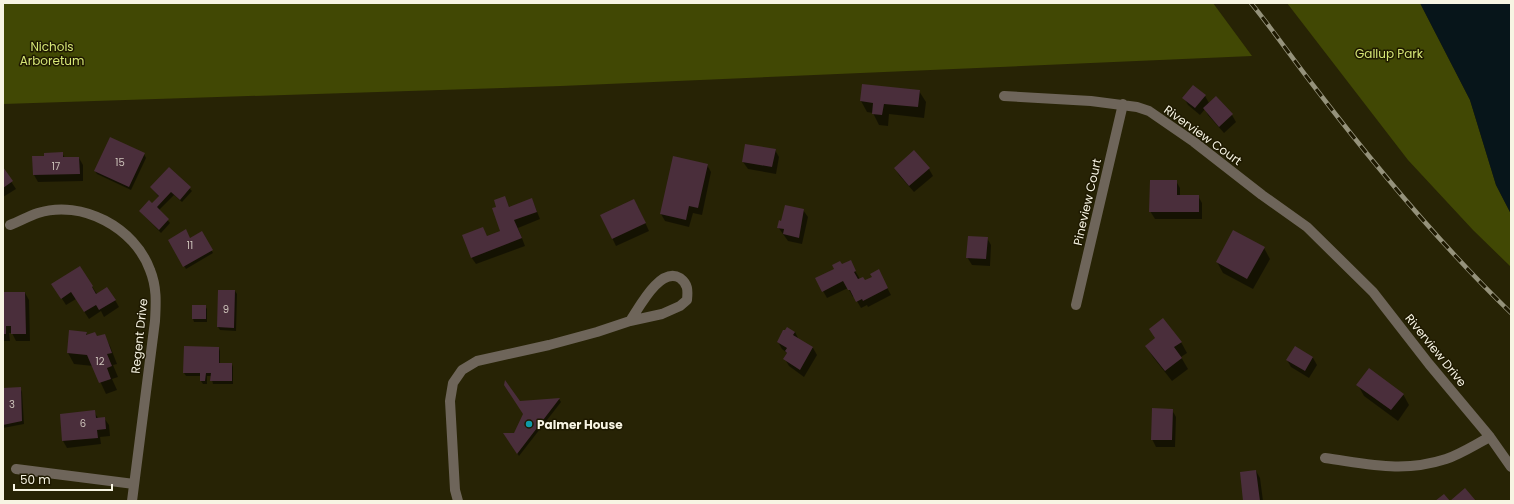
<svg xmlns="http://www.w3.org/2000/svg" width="1514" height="504" font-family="Poppins,sans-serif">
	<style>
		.green { fill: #414804 }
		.water { fill: #07151a }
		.shadow { fill: #0007 }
		.building { fill: #4a2e3b }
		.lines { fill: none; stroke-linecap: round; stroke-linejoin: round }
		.street { stroke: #6e655a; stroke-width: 10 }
		.rail-casing { stroke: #95927b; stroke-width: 4.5 }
		.rail { stroke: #1e1900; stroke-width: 3; stroke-dasharray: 9; stroke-linecap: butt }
		.culture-dot { fill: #0f9aa8; stroke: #1e1900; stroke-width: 1.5 }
		.labels { text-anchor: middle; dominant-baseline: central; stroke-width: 3; stroke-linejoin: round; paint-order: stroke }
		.number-label { font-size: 10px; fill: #ccc2b9 }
		.park-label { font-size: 12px; fill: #d5e575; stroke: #1e1900 }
		.street-label { font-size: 12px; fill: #f7f4e3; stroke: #1e1900 }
		.poi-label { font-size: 12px; font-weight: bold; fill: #f7f4e3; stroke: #1e1900; text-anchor: start }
	</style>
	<rect width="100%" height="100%" fill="#272305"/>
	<path class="green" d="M3,3H1213L1252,56L561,86L3,104Z
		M1287,3H1420L1470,100L1496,185L1511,214V267L1473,230L1408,160Z"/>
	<path class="water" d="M1420,3H1511V214L1496,185L1470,100Z"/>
	<path class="shadow" d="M863,85L919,91L926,102L924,118L889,114L888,126L879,125L873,113L867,112L861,101Z
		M1193,86L1205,96L1209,103L1216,97L1232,115L1236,122L1224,133L1208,115L1205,109L1200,115L1188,105L1184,98Z
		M775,150L779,157L776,174L748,169L743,162Z
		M62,153L65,158H79L83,165V181L38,182L34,175L33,157H45Z
		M144,154L146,158L131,190L97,174L95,171Z
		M707,165L711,172L702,215L693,213L689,227L665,221L661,214Z
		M169,168L192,191L182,202L174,195L159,210L170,223L161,233L140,211L152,204L159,197L151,187Z
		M895,168L929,169L933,176L914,192L899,175Z
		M3,169L16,189L3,197Z
		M1176,181L1180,188V196H1198L1202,203V219H1155L1150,211Z
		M504,197L510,208L532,199L540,219L518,228L525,246L476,264L471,257L483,228L487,237L502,231L498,207Z
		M638,207L649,231L616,246L601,215Z
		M803,210L808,217L802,244L788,241L778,227L782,222Z
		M201,232L213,253L186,269L169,240L190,239Z
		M987,238L991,245L990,266L972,265L967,257Z
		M1264,248L1270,259L1253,289L1223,273L1217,262Z
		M842,266L854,269L860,279L864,281L882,278L891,295L868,307L867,305L861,308L854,296L853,297L848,288L827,298L823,291Z
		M79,267L97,294L115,300L119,307L104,317L101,311L89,319L76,299L66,305L57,291Z
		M219,291H235L237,294L236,331L220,330L218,327Z
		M3,293H25L29,300L30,341H16L12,333H9L10,341H3Z
		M193,306H205L207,309V322H194L193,319Z
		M1150,329L1181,342L1187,353L1181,357L1188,369L1172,381L1153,357L1146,346L1156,339Z
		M785,332H795L799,340L813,348L817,355L804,377L789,366L785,359L788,354L782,349L778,342Z
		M86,333L88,336L97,337L104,335L110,346L117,364L113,365L118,377L112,379L117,390L106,394L93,366L74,364L68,353Z
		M1295,347L1313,358L1317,365L1309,378L1291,367L1287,360Z
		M219,348L220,351V364H232L233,367V384H213L211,376H207V384H203L201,381V376H186L184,373Z
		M1358,385L1403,394L1409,405L1398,421L1364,396Z
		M20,388L22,392L24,424L3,428V389Z
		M559,399L561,402L519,456L504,434H514L524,415L519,402Z
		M1172,410L1176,417L1175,447H1156L1152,439Z
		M94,412L98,418H104L109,425L110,436L100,437L101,444L67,448L63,441L61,415Z
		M1256,471L1260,478L1263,501H1244Z"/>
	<path class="building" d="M862,84L920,90L918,107L884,104L882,115L872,114L873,103L860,101Z
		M1193,85L1206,95L1195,108L1182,98Z
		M1216,96L1233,114L1219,127L1203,108Z
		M110,137L145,153L129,187L94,171Z
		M745,144L776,149L772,167L742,162Z
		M914,150L930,168L909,186L894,168Z
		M63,152V157H79L80,174L33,175L32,156H44V153Z
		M673,156L708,164L698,208L689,206L686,220L660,214Z
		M3,167L13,181L3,188Z
		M169,167L191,187L180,200L171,192L157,207L169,219L159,230L139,211L149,200L152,203L159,196L150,187Z
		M1150,180H1177V195H1199V212H1149Z
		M505,196L509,207L532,198L537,212L514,220L522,238L471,258L462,235L483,227L487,236L500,231L492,208L496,207L494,200Z
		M634,199L646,223L612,239L600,215Z
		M785,205L804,209L799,238L783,234L784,229L777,228L779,220L781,221Z
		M186,229L190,238L202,231L213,250L183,267L168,240Z
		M1233,230L1265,247L1247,279L1216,262Z
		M968,236L988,237L986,259L966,258Z
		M851,260L856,271L854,272L858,279L863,277L865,280L872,277L870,274L879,269L888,288L863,301L862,299L856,302L850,290H848L843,281L822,292L815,278L834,269L832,265L840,261L842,264Z
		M80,266L93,286L92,287L96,294L107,287L116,300L99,310L96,305L84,312L71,292L61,299L51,284Z
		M218,290H235L234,328L217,327Z
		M3,292H25L26,334H11V326H6V334H3Z
		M192,305H206V319H192Z
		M1163,318L1182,342L1174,347L1182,358L1165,371L1145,346L1155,338L1149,329Z
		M787,327L795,332L793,335L813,347L800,370L783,359L787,353L785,351L787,348L777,342L783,330H785Z
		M69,330L87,332L86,335L95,332L97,336L105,334L112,353L107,354L112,366L107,368L111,379L99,383L87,355L67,353Z
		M184,346L219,347V363H232V381H210L211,373H206L205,381H200V373H183Z
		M1295,346L1313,357L1305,371L1286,360Z
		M1369,368L1404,394L1391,410L1356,385Z
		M505,380L520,401L560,398L517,454L503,433H514L523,414L504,385Z
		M21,387L22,421L3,425V388Z
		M1152,408L1173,409L1172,440H1151Z
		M95,410L96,418L105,417L106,429L97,430L98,438L62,441L60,414Z
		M1256,470L1260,501H1243L1240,472Z
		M1465,488L1476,501H1435L1444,494L1450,501Z"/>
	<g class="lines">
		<path class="street" d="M1004,96L1091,101L1137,107L1149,111L1194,142L1262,195L1307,227L1373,292L1429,364L1490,437L1511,467
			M10,225C20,221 29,216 38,213C82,199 135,228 150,270C157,287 156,303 155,321L132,501
			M1076,305L1123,104
			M1325,458C1369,464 1403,473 1446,459C1461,454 1476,444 1490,437
			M16,469L134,484
			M458,501L455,490L450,401L453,383L462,370L477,361L549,345L597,332L630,321L662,314L680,306L687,300C688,290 688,284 680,278C660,266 639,308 630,321"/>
		<g class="rail-casing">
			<path id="rail" d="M1251,3C1273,30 1292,58 1313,85C1374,165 1439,243 1511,313"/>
		</g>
		<use href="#rail" class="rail"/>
	</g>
	<circle class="culture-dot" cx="529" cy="424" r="4"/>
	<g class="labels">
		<g class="number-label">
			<text x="120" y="162">15</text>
			<text x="56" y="166">17</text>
			<text x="190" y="245">11</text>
			<text x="226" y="309">9</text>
			<text x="100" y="361">12</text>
			<text x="12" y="404">3</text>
			<text x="83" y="423">6</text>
		</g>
		<g class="park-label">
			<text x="52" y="46">Nichols<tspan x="52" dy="14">Arboretum</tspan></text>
			<text x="1389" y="53">Gallup Park</text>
		</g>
		<g class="street-label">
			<text transform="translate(1203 135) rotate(36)">Riverview Court</text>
			<text transform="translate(1087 202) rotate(-77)">Pineview Court</text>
			<text transform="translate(139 336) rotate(-84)">Regent Drive</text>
			<text transform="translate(1436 350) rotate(51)">Riverview Drive</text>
		</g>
		<g class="poi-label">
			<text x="537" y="424">Palmer House</text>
		</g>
	</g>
	<rect width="1514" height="504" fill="none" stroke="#f7f4e3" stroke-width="8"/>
	<path d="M14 484v6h98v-6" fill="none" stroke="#f7f4e3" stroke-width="2"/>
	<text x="20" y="484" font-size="12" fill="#f7f4e3" stroke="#1e1900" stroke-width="3" paint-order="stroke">50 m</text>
</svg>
